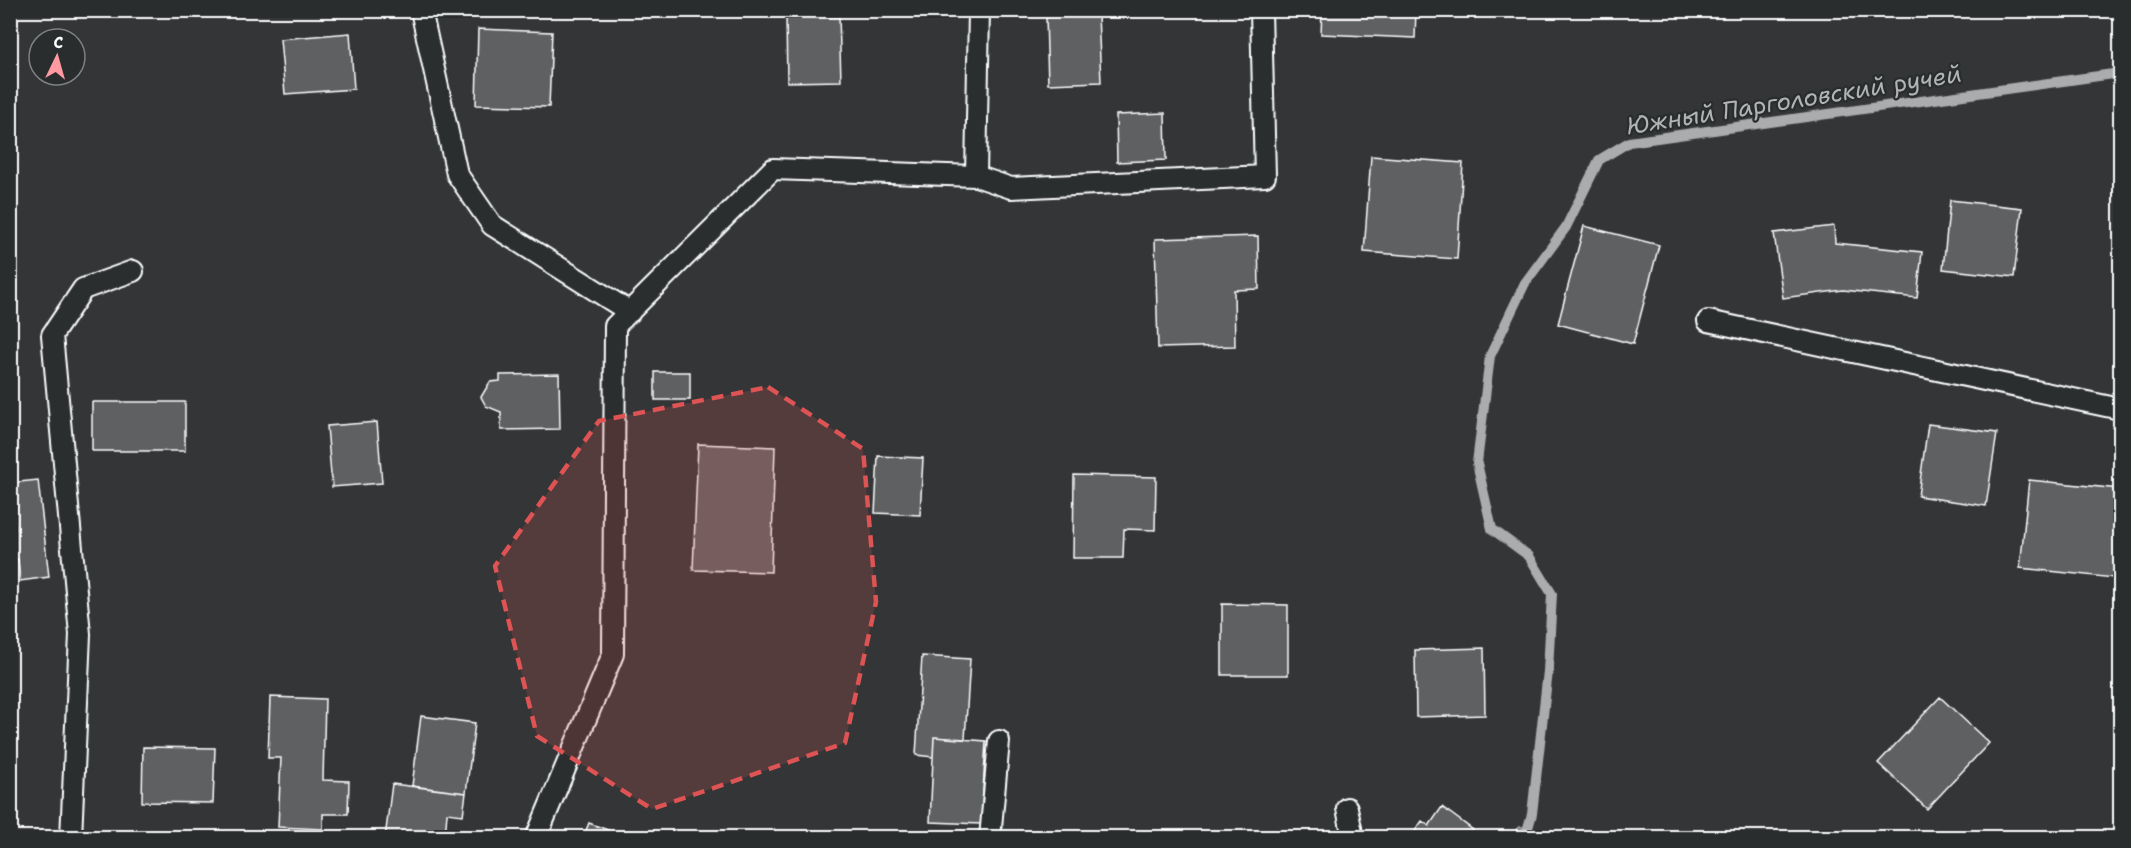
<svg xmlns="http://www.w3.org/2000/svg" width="2131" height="848" font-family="'Shantell Sans',sans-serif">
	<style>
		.water { fill: url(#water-waves); stroke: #abacad; stroke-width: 1.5 }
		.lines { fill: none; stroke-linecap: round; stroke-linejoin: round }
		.stream { stroke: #abacad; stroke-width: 10 }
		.building { fill: #5f6162; stroke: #fff; stroke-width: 1.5 }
		.service-casing { stroke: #fff; stroke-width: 24 }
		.service { stroke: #2a2d2e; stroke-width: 20 }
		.marked { fill: #de5353; fill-opacity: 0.2; stroke: #de5353; stroke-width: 4.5; stroke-dasharray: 12 8; stroke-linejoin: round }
		.labels { text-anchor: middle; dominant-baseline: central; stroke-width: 4.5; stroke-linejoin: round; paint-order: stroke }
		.water-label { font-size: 24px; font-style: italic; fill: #b2b3b4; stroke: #2a2d2e }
	</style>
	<defs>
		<pattern id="water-waves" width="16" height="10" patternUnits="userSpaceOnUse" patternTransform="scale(1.5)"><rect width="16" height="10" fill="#737576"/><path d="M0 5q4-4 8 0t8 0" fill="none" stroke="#606061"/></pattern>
	</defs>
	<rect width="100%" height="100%" fill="#333536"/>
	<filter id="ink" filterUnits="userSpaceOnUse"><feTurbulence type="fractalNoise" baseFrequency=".0167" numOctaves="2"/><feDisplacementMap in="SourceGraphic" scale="12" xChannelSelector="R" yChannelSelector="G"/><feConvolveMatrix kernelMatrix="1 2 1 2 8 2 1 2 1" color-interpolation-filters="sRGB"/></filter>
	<g filter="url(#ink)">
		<path class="water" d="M1520,827H1528L1539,837H1505Z"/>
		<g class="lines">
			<path class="stream" d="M1525,838L1532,814L1548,671L1552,594L1529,556L1492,529L1477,463L1490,356L1525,283L1566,227L1599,160L1629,142L2120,73"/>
		</g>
		<path class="building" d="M1322,10H1416L1415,38L1321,34Z
			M1098,15L1101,82L1048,84L1046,17Z
			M839,16L841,81L787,82L786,17Z
			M478,29L552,32L549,107L476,105Z
			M350,33L354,89L285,94L280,39Z
			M1165,113L1166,160L1117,162L1116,115Z
			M1371,156L1463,163L1457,259L1364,252Z
			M1950,200L2022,208L2014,277L1943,269Z
			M1584,226L1659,245L1633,344L1558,324Z
			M1834,226L1835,243L1922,252L1917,298L1843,290L1783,298L1774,233Z
			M1258,236L1259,289L1234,290L1235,346L1158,348L1155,239Z
			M655,372H690V400H655Z
			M559,374L560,429L501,430V412L486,406L481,397L490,382L500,381V375Z
			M92,402H185V451H92Z
			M377,422L382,483L332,487L327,426Z
			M1928,424L1997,433L1986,506L1918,496Z
			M698,444L775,447L771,572L693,570Z
			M878,456L923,458L920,515L875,513Z
			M1074,475L1156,477L1155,530L1124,529L1123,558H1073Z
			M38,480L49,577L20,581L18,559L10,560V530L15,529L10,483Z
			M2029,480L2120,489L2114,578L2020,568Z
			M1222,604L1288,605V675H1222Z
			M1484,648L1485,715L1416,717L1415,650Z
			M922,656L970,659L965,739L934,737L933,757L916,755Z
			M270,697L325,699L323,780L349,781L348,814H323V829L278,827L281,758H268Z
			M1940,697L1989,743L1927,809L1878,763Z
			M421,716L475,723L466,793L412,786Z
			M934,737L986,741L981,824L930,822Z
			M143,747L215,748L213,803L142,802Z
			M392,784L466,793L463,815L447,813L445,838H385Z
			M1442,807L1473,830L1467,838H1410L1422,821L1429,826Z
			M589,823L629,838H583Z"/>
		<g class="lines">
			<g class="service-casing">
				<path id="service" d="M421,10L457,174L492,225L630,312
					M976,176L1011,188L1265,176L1261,10
					M1708,321L2120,409
					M1347,808L1353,838
					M71,838L80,634L52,335L83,289L133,271
					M536,838L613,654L615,326L773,169L976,176L979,10
					M990,838L999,741"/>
			</g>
			<use href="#service" class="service"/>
		</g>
	</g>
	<path class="marked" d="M768,387L863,449L876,602L845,743L652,809L537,736L495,566L599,421Z"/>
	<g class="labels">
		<g class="water-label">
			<text transform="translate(1794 100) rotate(-9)">Южный Парголовский ручей</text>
		</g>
	</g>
	<rect width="2131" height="848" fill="none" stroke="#2a2d2e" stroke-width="36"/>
	<rect x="18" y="18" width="2095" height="812" fill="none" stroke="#fff" stroke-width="2" filter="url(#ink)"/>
	<g transform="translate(57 57) rotate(5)"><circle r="28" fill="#2a2d2e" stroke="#7f8182" stroke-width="1.5"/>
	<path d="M0-4.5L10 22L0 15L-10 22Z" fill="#ff9aa2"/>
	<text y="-9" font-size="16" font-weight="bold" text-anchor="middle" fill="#ffffff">С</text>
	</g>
</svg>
